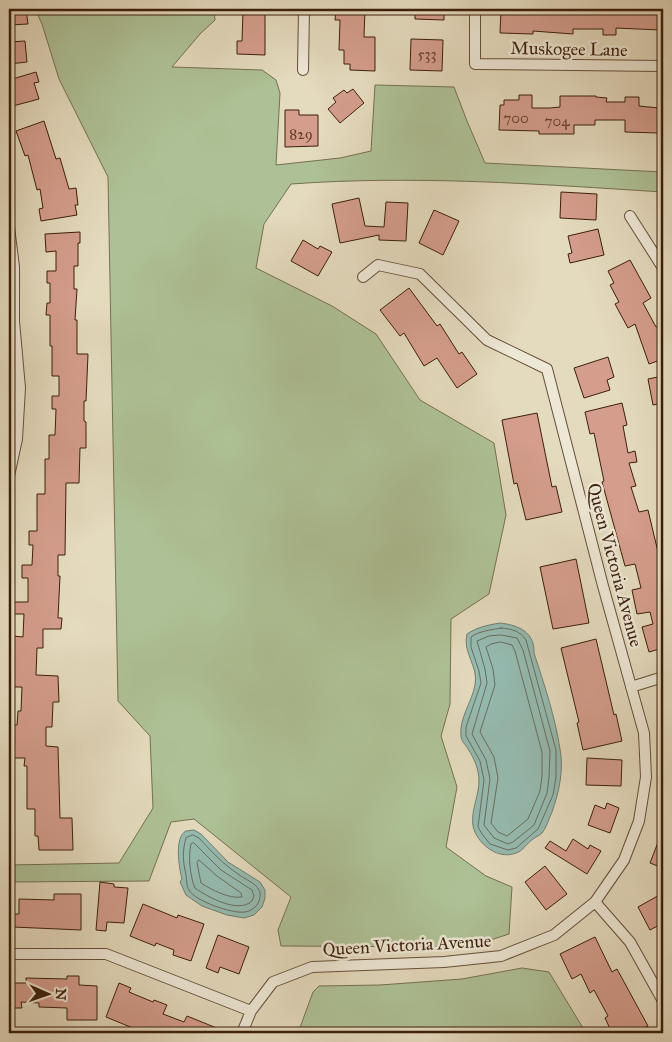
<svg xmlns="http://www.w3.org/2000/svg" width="672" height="1042" font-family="'IM FELL Great Primer',serif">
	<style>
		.green { fill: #aec196; stroke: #757050 }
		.water { fill: #95bbb1; stroke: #717d6f }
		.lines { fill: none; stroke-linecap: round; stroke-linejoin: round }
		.shore { stroke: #686d5e; stroke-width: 1 }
		.building { fill: #d49d8c; stroke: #3c1f0b }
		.street-casing { stroke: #664e38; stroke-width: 12 }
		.street { stroke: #ede7d5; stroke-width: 10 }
		.labels { text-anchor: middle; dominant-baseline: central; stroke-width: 5; stroke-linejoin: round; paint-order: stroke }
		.number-label { font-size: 15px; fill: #623e2b }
		.street-label { font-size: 18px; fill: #3c1f0b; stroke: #ede7d5 }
	</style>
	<rect width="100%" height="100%" fill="#e4dabe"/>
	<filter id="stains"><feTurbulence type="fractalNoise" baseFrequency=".004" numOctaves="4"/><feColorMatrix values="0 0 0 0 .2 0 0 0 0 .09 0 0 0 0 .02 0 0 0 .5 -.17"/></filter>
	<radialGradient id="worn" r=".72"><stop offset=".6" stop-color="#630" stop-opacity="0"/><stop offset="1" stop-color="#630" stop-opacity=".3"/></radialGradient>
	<path class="green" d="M35,9H214L215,20L200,34L172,67L262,70L276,80L280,93L276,165L340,158L371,151L375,85L454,87L467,121L485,163L663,172V192H662C538,184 415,175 291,184L264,224L256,268L332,306L376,334L420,400L494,443L506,515L489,594L451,619L450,704L441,736L457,787L446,847L486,876L512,887L509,934L469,947L281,946L278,930L291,897L194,819L171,822L149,881L9,882V865L119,863L153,808L150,736L118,701L108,177L59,79L42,24Z
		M522,968L549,972L586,1033H298L313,992L319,986L380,985L462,979Z"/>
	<path class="water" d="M500,623C518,625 535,632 534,653C544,684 555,716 560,749C564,770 559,792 552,812C549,818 547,827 542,833C540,835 536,837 533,839C527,843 523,851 516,853C501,859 485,849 477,836C466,819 479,799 479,781C479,769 474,758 468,749C466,745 461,741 461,736C459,718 472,702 475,685C479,667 462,652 467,634C477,627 488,625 500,623Z
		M194,830L201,834L228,862L260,882L265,890V898L262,907L254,915L244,918L227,915L202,906L186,895L180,882L182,879C179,868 174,837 186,831C187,831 193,830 194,830Z"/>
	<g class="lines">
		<path class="shore" d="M501,628C512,629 520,631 526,640L556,750V777L553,795L538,829L516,848L508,850L490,844L482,834L478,827L484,780L480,761L466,736V727L481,683L479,671L471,647V637C479,631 491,630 501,628Z
			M501,635L517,638L523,650L550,751L549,777L547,793L534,825L513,842L508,844L494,838L484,825L490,779L486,760L472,734L487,683L485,669L477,641L489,636Z
			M501,642L512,645L515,651L542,752V776L540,791L528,819L507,836L498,832L491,823L498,778L494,757L480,732L495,685L493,669L486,647L491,644Z
			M193,835L199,838C211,851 223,864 238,874C244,879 256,883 259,890C261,894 260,897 259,901C257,907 251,911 245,912C232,914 195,901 189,890C186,885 187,881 186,875C183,862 182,851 186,838Z
			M194,843L221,870L252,890L254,896L252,901C238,914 208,897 195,888C190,877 188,855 191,844Z
			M199,860L217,876L241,893L242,897C229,899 212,890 201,883L197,863Z"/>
	</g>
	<path class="building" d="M9,9H26L28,24L9,25Z
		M243,9H265V55L237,54V41H242Z
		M336,9H365L364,37H375V71L350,70V64H344V50H339L340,20H335Z
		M415,9H444V20L415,19Z
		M520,9H660V30L616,28V35H603V29H573V34L533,31V34L500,33L501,10L520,11Z
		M411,39L443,40L442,71L410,70Z
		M25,41L27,62L9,64V42Z
		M36,72L39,82L34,83L39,99L9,107V80Z
		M353,89L364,103L340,123L328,109L336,102L333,98L344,90L347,93Z
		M519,95H532V108H550L560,107V96H596V97L607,98L606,102H625V97H639V106L659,108L658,133L625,132V120H595V125H574V134H539V131L499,130L500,105H504V100H519Z
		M285,110H299V115H318V146L285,147Z
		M44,121L56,159L60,158L69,189L76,188L78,205H75L77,215L41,221L39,209L43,208L40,189L37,190L28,155L25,156L16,131Z
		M561,192L597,194L596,220L560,218Z
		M359,198L365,226L384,227L386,202L408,203L406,241L379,240V235L340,243L332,204Z
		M434,210L459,221L443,255L419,243Z
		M598,229L604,255L570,263L568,254L572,253L568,236Z
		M80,232V243H78V266H74V289H77L75,320H77V354H88L86,401H84V421L86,422V448H80L79,483H66L65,555H58V576H60L58,618H62L61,629H43V648H37L36,675L58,676L59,702H53L52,727H46V746L58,747L60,818H72L73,850H39L38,836H35V809H27V766H24L25,758H13V725H17L18,711H21L22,687H12L13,636L23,637L24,614H14V602H28V578H22V565H32L33,545H29V531H37V494H45V459H49V435H55L56,409H52V396H59V376H52V346H50V315H46L47,303H50V283H47V271H56V251L46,252L45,234Z
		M303,240L318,249L320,246L332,252L318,276L291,261Z
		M630,260L651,298L643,303L656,327L663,324V359L649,364L635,324L628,328L615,304L619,302L610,285L614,283L608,271Z
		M409,288L437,326L440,324L459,354L462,352L477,374L457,388L437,358L424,366L404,333L400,336L380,310Z
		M608,357L614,377L607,380L610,390L584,398L574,368Z
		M663,376V403L653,405L648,379Z
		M622,403L627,425L623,426L628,453L635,451L637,462L629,463L636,486L631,487L639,512L648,510L663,573V648L649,652L642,627L653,624L650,612L637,614L632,590L641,588L635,564L625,566L602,482L604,481L594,433L590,434L585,412Z
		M537,413L552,487L556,486L562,512L526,520L517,483L514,484L502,420Z
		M576,559L589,623L553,629L540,567Z
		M596,639L614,715L616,714L622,741L583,750L577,723L579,722L561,648Z
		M587,758L622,760L621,786L586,785Z
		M607,803L619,808L610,833L588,825L595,805L605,809Z
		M662,832L663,833V868L650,863Z
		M573,839L588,849L590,845L601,851L587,874L545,848L550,841L566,851Z
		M545,866L567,894L546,910L525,882Z
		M100,882L114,884V887L128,888L124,923L107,922L106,931L96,930Z
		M663,893V923L650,930L638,907Z
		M54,894H81V930L13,927V914H19V899L54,900Z
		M143,904L177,918L178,915L204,924L191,961L173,955L174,950L156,943L155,946L130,936Z
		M218,935L249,947L239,974L220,967L218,973L206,968Z
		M595,937L612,972L617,969L648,1026L633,1033H612L605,1018L608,1016L594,990L590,993L581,974L572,979L560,954Z
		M67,976H79V985L97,986V1020H67V1008L39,1007V1003L21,1002L22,1008H9V983H26V978L67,979Z
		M119,983L131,988L129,992L153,1002L154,1000L167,1005L163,1014L184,1022L187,1016L229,1033H145L106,1017Z"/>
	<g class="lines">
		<g class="street-casing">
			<path id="street" d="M475,9V64L663,66
				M303,70L304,9
				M630,216L663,268
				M9,227L14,267V321L20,388L17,439L9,476
				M631,687L663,677
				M595,902L630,942L663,1001
				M9,954H106L251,1011
				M242,1033L251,1011L273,982L312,967L444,962L501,956L554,935L595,902L624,860L639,821L646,777L644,733L603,586L547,369L487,340L420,274L378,265L363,277"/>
		</g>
		<use href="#street" class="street"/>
	</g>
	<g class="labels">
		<g class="number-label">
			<text x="427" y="54">533</text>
			<text x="516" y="118">700</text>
			<text x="557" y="121">704</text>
			<text x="301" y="134">829</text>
		</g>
		<g class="street-label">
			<text transform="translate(569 49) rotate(1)">Muskogee Lane</text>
			<text transform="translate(615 565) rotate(75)">Queen Victoria Avenue</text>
			<text transform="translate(407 945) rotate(-3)">Queen Victoria Avenue</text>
		</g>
	</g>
	<rect width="672" height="1042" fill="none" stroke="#e4dabe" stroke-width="30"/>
	<rect x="10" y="10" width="652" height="1022" fill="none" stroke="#3c1f0b" stroke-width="2.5"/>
	<rect x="15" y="15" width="642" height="1012" fill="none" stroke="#3c1f0b"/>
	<g transform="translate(48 994) rotate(92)" stroke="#ede7d5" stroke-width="4" paint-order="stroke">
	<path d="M0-4L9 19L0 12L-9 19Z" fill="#3c1f0b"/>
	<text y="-8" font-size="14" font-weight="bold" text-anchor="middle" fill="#3c1f0b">N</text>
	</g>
	<rect width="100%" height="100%" filter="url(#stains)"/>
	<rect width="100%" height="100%" fill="url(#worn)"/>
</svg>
